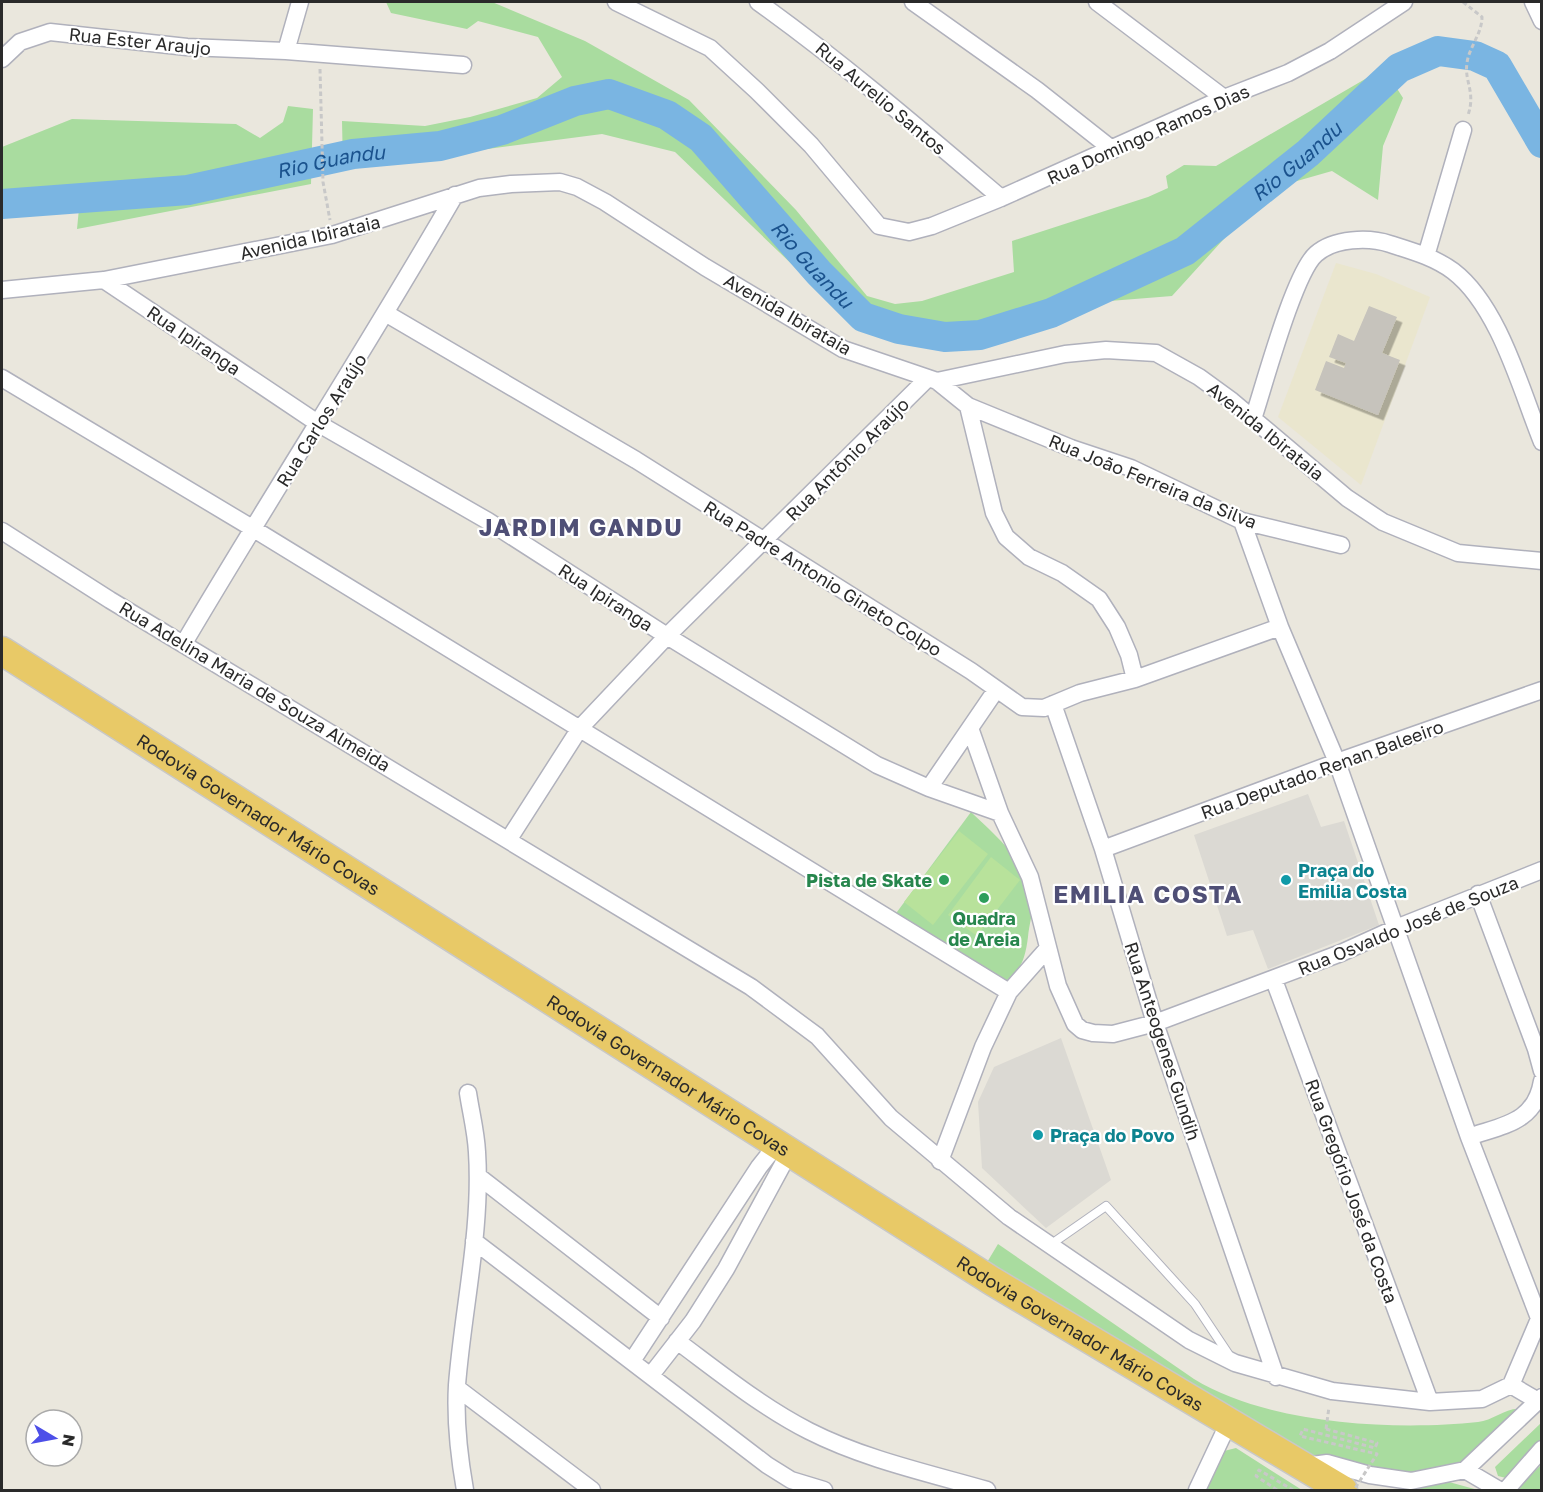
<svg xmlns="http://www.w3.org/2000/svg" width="1543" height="1492" font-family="'Golos Text',sans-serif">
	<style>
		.education { fill: #eae6ce }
		.green { fill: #a9dc9f }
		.pitch { fill: #b8e29b }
		.plaza { fill: #dbd9d3 }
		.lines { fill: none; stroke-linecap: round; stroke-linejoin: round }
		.river { stroke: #7ab5e2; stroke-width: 30 }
		.building { fill: #c6c3bc; filter: url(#shadow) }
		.service-casing { stroke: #b0b1bc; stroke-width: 10 }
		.minor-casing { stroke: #b0b1bc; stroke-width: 19 }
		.trunk-casing { stroke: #c8c8c8; stroke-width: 31 }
		.path { stroke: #c8c8c8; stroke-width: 3; stroke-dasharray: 4.5 3; stroke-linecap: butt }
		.service { stroke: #fff; stroke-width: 8 }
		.minor { stroke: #fff; stroke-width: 16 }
		.trunk { stroke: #e8c967; stroke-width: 28 }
		.path-bridge { stroke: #c8c8c8; stroke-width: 3; stroke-dasharray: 4.5 3; stroke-linecap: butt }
		.leisure-dot { fill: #2e9e5b; stroke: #fff; stroke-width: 2 }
		.culture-dot { fill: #0f9aa8; stroke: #fff; stroke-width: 2 }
		.labels { text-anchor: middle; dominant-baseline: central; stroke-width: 4.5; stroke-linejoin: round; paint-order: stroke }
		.street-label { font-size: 18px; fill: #2a2a2a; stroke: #fff }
		.culture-label { font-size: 18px; font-weight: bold; fill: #0d838f; stroke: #fff; text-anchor: start }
		.leisure-label { font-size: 18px; font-weight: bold; fill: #27864d; stroke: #fff; text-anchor: end }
		.water-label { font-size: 20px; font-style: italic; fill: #1a528d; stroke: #fff }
		.district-label { font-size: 24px; font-weight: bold; letter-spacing: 1.5px; fill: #4f4f76; stroke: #fff }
	</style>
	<defs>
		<filter id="shadow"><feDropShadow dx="5.5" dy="5.5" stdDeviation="0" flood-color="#0004"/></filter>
	</defs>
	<rect width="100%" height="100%" fill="#eae7dd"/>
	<path class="education" d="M1336,263L1376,274L1430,297L1361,485L1278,417Z"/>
	<path class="green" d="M386,2H492L585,41L689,100L796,210L867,296L895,304L922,301L1014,272L1012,241L1148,197L1168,188L1166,176L1184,165L1216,166L1384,68L1403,98L1383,146L1378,200L1332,171L1290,183L1232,230L1172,296L1097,302L1030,328L970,345L925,344L856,326L675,152L602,134L343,168L342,121L425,126L470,117L537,98L562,77L538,37L478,21L467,29L391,13Z
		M288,106L313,109L311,184L77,229L80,198L2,204V147L72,119L236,124L260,138L283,122Z
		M971,812C994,834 1032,866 1033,901C1033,913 1029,925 1028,937C1025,961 1020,974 999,985L894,916Z
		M998,1244L1194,1379C1267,1424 1393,1431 1478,1422C1493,1421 1506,1407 1521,1409L1459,1465L1427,1478L1325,1460L1261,1439L986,1264Z
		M1541,1423V1447L1506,1478L1498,1476L1495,1467Z
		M1236,1448L1302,1490H1206L1224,1451Z
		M1541,1465V1490H1517L1518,1487Z
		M1430,1482H1449L1478,1490H1409L1419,1484Z"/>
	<path class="pitch" d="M959,831L988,854L933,925L904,902Z
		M991,857L1020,880L977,936L948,915Z"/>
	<path class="plaza" d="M1308,794L1321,827L1344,821L1379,925L1268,969L1253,930L1227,936L1194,835Z
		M1061,1038L1111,1180L1046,1228L982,1168L978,1102L994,1067Z"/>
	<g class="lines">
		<path class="river" id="s1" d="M2,204L188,190L353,154L440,146L502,130L575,101L609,94L667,115L701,138L819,273L863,317L899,329L945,337L980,335L1051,313L1185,251L1308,153L1399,68L1438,51L1475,56L1497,66L1542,143"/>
	</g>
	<path class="building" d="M1369,306L1397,317L1382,353L1400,360L1378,415L1315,390L1326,361L1344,368L1346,363L1329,357L1338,334L1354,341Z"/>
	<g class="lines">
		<g class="service-casing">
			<path id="service" d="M1050,1245L1106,1206L1195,1304L1231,1358"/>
		</g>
		<g class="minor-casing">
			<path id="minor" d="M616,2L710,48L757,91L811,145L879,226L909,232L932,226L1001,198L1224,98L1288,73L1330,51L1404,2
				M758,2C843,63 921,130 1001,198
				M913,2L1037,90L1113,150
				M1097,2L1224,98
				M1533,2L1542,21
				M286,51L300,2
				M2,59L20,42L50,32L187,47L286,51L463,65
				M1426,256L1463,130
				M104,280L319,424L488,521L667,636L877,765L929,788L1000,813L1030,877L1058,986L1075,1024L1082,1030L1093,1033L1113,1034L1155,1023L1341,953L1396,928L1542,870
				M2,290L104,280L332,235L479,188L511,184L560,182L577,187L605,202L705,267L843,349L937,381L1065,354L1106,350L1156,353L1199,377L1232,401L1347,498L1383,522L1458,553L1542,561
				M387,314L636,460L971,671L1022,707L1044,708L1080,693L1135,679L1280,627
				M2,378L252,528L1009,992
				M937,381L968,406L994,513L1006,537L1029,557L1062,573L1099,599L1117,627L1129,655L1135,679
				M968,406L1071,448L1131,468L1242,521L1341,545
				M1253,419C1264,386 1294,273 1316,254C1334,238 1369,237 1390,244C1412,251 1434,257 1453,271C1499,306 1521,390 1542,442
				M1242,521L1280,627L1337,762L1469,1137L1539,1318
				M2,531L110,600L751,987L817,1036L891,1118L1009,1217L1189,1340L1235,1363L1332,1391L1430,1402L1482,1399L1511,1385L1542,1312
				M184,643C273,492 368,346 455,195
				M1053,704L1103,849L1155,1023L1276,1377
				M970,728L1000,813
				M929,788L996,690
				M509,839L580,728L667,636L928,378
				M1103,849L1337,762L1542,690
				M1478,894L1536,1049L1542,1071
				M1274,980L1430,1402
				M1469,1137C1503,1125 1535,1123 1542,1081
				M940,1161L983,1047L1009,992L1048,948
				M478,1176L661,1318
				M474,1241L767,1465L791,1480L824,1490
				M677,1341C720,1373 762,1407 809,1431C864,1459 928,1473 987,1490
				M632,1361L759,1167L778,1143
				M651,1375L693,1321L726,1269L790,1151
				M1511,1385L1538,1401
				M457,1388L592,1490
				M1305,1466L1327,1463L1370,1475L1411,1481L1465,1470L1542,1397
				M1465,1470L1499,1490
				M465,1490C459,1456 455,1420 457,1385C463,1308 482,1230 477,1152C476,1132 471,1113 468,1093
				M1197,1490L1229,1422
				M1506,1490L1542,1449"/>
		</g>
		<g class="trunk-casing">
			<g id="trunk">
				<path id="s2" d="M2,651L992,1281L1343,1490"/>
			</g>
		</g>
		<path class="path" d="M1463,2L1482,17C1482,34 1469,47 1467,63C1464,81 1476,92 1468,115
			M320,69L323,182L330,220
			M1326,1429L1329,1407
			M1277,1490L1256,1476L1259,1470L1293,1490"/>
		<use href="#service" class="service"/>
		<use href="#minor" class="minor"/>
		<use href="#trunk" class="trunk"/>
		<path class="path-bridge" d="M1326,1429L1377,1443L1375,1448L1303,1429L1300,1436L1377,1454L1354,1490"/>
	</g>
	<g class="leisure-dot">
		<circle cx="944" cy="880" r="6"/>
		<circle cx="984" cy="898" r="6"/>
	</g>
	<g class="culture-dot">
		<circle cx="1286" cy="880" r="6"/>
		<circle cx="1038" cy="1135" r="6"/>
	</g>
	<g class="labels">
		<g class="street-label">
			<text transform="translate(140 41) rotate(6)">Rua Ester Araujo</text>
			<text transform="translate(881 98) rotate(40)">Rua Aurelio Santos</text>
			<text transform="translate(1148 134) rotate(-24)">Rua Domingo Ramos Dias</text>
			<text transform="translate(310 237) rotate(-13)">Avenida Ibirataia</text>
			<text transform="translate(788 314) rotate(30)">Avenida Ibirataia</text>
			<text transform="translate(194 340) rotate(34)">Rua Ipiranga</text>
			<text transform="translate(321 420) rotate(-58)">Rua Carlos Araújo</text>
			<text transform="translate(1266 431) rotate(39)">Avenida Ibirataia</text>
			<text transform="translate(847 459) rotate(-45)">Rua Antônio Araújo</text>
			<text transform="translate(1153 481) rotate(22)">Rua João Ferreira da Silva</text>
			<text transform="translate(823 578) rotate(32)">Rua Padre Antonio Gineto Colpo</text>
			<text transform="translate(606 597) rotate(33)">Rua Ipiranga</text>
			<text transform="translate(255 686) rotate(31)">Rua Adelina Maria de Souza Almeida</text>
			<text transform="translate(1322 769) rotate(-20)">Rua Deputado Renan Baleeiro</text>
			<text stroke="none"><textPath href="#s2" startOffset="304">Rodovia Governador Mário Covas</textPath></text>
			<text transform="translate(1408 925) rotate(-22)">Rua Osvaldo José de Souza</text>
			<text transform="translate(1163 1041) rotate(72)">Rua Anteogenes Gundih</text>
			<text stroke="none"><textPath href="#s2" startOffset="790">Rodovia Governador Mário Covas</textPath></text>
			<text transform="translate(1352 1191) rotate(70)">Rua Gregório José da Costa</text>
			<text stroke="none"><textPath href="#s2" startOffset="1276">Rodovia Governador Mário Covas</textPath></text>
		</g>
		<g class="culture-label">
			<text x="1298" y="870">Praça do<tspan x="1298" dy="21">Emilia Costa</tspan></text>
			<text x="1050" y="1135">Praça do Povo</text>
		</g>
		<g class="leisure-label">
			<text x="932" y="880">Pista de Skate</text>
			<text x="984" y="918" text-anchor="middle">Quadra<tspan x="984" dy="21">de Areia</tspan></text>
		</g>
		<g class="water-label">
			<text stroke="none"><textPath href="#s1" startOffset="1449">Rio Guandu</textPath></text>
			<text stroke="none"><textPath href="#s1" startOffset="332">Rio Guandu</textPath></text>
			<text stroke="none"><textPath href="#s1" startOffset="891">Rio Guandu</textPath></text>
		</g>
		<g class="district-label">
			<text x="581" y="526">JARDIM GANDU</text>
			<text x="1148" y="893">EMILIA COSTA</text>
		</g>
	</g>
	<rect width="1543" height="1492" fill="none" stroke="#2a2a2a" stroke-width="6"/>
	<g transform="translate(54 1438) rotate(100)"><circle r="28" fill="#ffffff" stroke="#aaaaaa" stroke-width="1.5"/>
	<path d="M0-4.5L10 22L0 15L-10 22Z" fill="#4d4fe8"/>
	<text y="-9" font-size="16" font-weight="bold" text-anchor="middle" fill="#2a2a2a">N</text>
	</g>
</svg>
